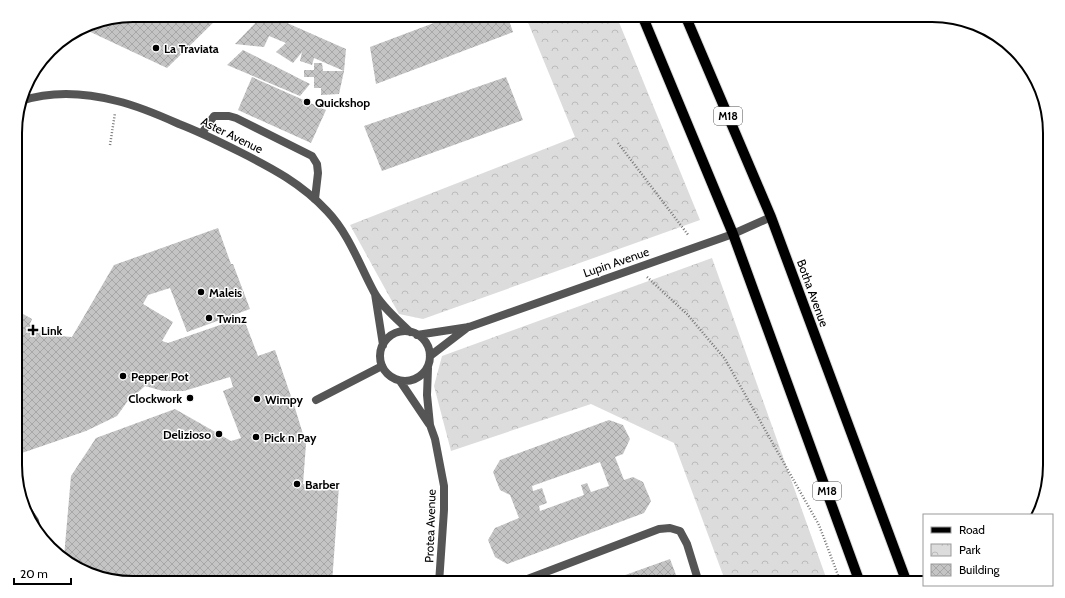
<svg xmlns="http://www.w3.org/2000/svg" width="1065" height="598" font-family="Cabin,sans-serif">
	<style>
		.park { fill: url(#park-crowns) }
		.building { fill: url(#building-cross-hatch); fill-rule: evenodd }
		.lines { fill: none; stroke-linecap: round; stroke-linejoin: round }
		.primary-casing { stroke: #dbdbdb; stroke-width: 12 }
		.path { stroke: #777; stroke-width: 2.5; stroke-dasharray: 1 2; stroke-linecap: butt }
		.service { stroke: #555; stroke-width: 8 }
		.minor { stroke: #555; stroke-width: 8 }
		.primary { stroke: #000; stroke-width: 10 }
		.poi-dot { fill: #000; stroke: #fff; stroke-width: 1.5 }
		.labels { text-anchor: middle; dominant-baseline: central; stroke-width: 3; stroke-linejoin: round; paint-order: stroke }
		.shield { fill: #fff; stroke: #4c4c4c; stroke-width: 1 }
		.shield-label { font-size: 11px; font-weight: bold; fill: #000 }
		.poi-label { font-size: 12px; font-weight: bold; fill: #000; stroke: #fff; text-anchor: start }
		.street-label { font-size: 12px; fill: #000; stroke: #fff }
		.rim { fill: none; stroke: #000; stroke-width: 2 }
	</style>
	<defs>
		<pattern id="park-crowns" width="20" height="18" patternUnits="userSpaceOnUse"><rect width="20" height="18" fill="#dcdcdc"/><path d="M2 6a3 3 0 1 1 6 0M12 15a3 3 0 1 1 6 0" fill="none" stroke="#bbb"/></pattern>
		<pattern id="building-cross-hatch" width="8" height="8" patternUnits="userSpaceOnUse"><rect width="8" height="8" fill="#c4c4c4"/><path d="M0 0l8 8M0 8l8-8" fill="none" stroke="#a7a7a7"/></pattern>
	</defs>
	<rect width="100%" height="100%" fill="#fff"/>
	<path class="park" d="M525,15H616L700,220L423,319L399,314L350,225L575,137Z
		M712,258L828,583H726L674,443L591,404L451,451L434,386L442,356Z"/>
	<path class="building" d="M133,15H156L160,17L163,15H221L167,68L82,28L88,24Z
		M263,15H269L346,49L344,71L314,58L312,65L300,61L302,52L293,63L276,52L286,43L269,36L264,47L235,44Z
		M455,15H507L513,32L376,84L370,47Z
		M243,50L310,84L300,96L227,65Z
		M314,63H322L323,71H344L339,94L321,95V88H314V77H304V70H314Z
		M252,77L326,110L311,143L238,110Z
		M506,77L523,120L382,171L364,126Z
		M218,228L231,264H233L250,309L187,332L170,288L148,295L143,304L173,322L162,341L168,343L243,317L258,356L275,350L295,408L306,444L303,484L339,486L332,583H133L74,567L64,557L71,476L96,438L175,409L231,441L241,438L223,391L233,387L230,377L184,391H163L145,386L127,402L117,416L86,431L16,455V310L32,319L30,324L48,335L72,337L114,265Z
		M609,420L623,425L630,439L623,454L615,457L624,480L633,477L643,482L651,501L644,513L507,564L495,557L488,540L495,528L519,518L510,495L500,490L493,472L500,460ZM600,462L609,486L591,492L587,483L581,485L584,495L540,511L539,506L547,503L542,488L533,491L532,486Z
		M670,559L679,583H603Z"/>
	<g class="lines">
		<g class="primary-casing">
			<path id="primary" d="M642,15L733,234L860,583
				M685,15L771,217L907,583"/>
		</g>
		<path class="path" d="M618,143L689,236
			M110,145L115,113
			M647,277L687,314L725,359L819,525L841,583"/>
		<path class="service" d="M202,133L214,116H229L236,118L312,156L317,164L318,173L315,199
			M316,400L382,366
			M25,506L35,521L38,534
			M517,583L659,529L670,528L680,531L687,544L699,583"/>
		<path class="minor" d="M21,101C51,91 86,93 117,101C138,106 159,115 179,124C200,132 220,142 240,152C272,168 302,184 327,211C349,234 359,264 374,292C382,307 398,320 410,332
			M375,294L383,345
			M380 356a25 25 0 1 1 50 0a25 25 0 1 1-50 0Z
			M417,335L469,327L733,234L771,217
			M430,356L468,327
			M428,368L427,395L430,425L435,439L444,486V510L439,583
			M400,381L429,424"/>
		<use href="#primary" class="primary"/>
	</g>
	<g class="poi-dot">
		<circle cx="156" cy="48" r="4"/>
		<circle cx="307" cy="102" r="4"/>
		<circle cx="201" cy="292" r="4"/>
		<circle cx="209" cy="318" r="4"/>
		<path d="M31 324h4v4h4v4h-4v4h-4v-4h-4v-4h4z"/>
		<circle cx="123" cy="376" r="4"/>
		<circle cx="190" cy="398" r="4"/>
		<circle cx="257" cy="399" r="4"/>
		<circle cx="219" cy="434" r="4"/>
		<circle cx="256" cy="437" r="4"/>
		<circle cx="297" cy="484" r="4"/>
	</g>
	<g class="labels">
		<g class="shield">
			<rect x="714" y="107" width="28" height="18" rx="3"/>
			<rect x="813" y="482" width="28" height="18" rx="3"/>
		</g>
		<g class="shield-label">
			<text x="728" y="116">M18</text>
			<text x="827" y="491">M18</text>
		</g>
		<g class="poi-label">
			<text x="164" y="48">La Traviata</text>
			<text x="315" y="102">Quickshop</text>
			<text x="209" y="292">Maleis</text>
			<text x="217" y="318">Twinz</text>
			<text x="41" y="330">Link</text>
			<text x="131" y="376">Pepper Pot</text>
			<text x="182" y="398" text-anchor="end">Clockwork</text>
			<text x="265" y="399">Wimpy</text>
			<text x="211" y="434" text-anchor="end">Delizioso</text>
			<text x="264" y="437">Pick n Pay</text>
			<text x="305" y="484">Barber</text>
		</g>
		<g class="street-label">
			<text transform="translate(232 135) rotate(26)">Aster Avenue</text>
			<text transform="translate(616 262) rotate(-19)">Lupin Avenue</text>
			<text transform="translate(813 293) rotate(70)">Botha Avenue</text>
			<text transform="translate(430 526) rotate(-88)">Protea Avenue</text>
		</g>
	</g>
	<path d="M0 0H1065V598H0ZM133 22H932A111 111 0 0 1 1043 133V465A111 111 0 0 1 932 576H133A111 111 0 0 1 22 465V133A111 111 0 0 1 133 22Z" fill="#fff" fill-rule="evenodd"/>
	<path class="rim" d="M133 22H932A111 111 0 0 1 1043 133V465A111 111 0 0 1 932 576H133A111 111 0 0 1 22 465V133A111 111 0 0 1 133 22Z"/>
	<rect x="923" y="514" width="130" height="72" fill="#ffffff" stroke="#999999"/>
	<rect x="931" y="527" width="20" height="6" fill="#000000" stroke="#999999"/>
	<text x="959" y="534" font-size="12" fill="#000000">Road</text>
	<rect x="931" y="544" width="20" height="12" fill="url(#park-crowns)" stroke="#999999"/>
	<text x="959" y="554" font-size="12" fill="#000000">Park</text>
	<rect x="931" y="564" width="20" height="12" fill="url(#building-cross-hatch)" stroke="#999999"/>
	<text x="959" y="574" font-size="12" fill="#000000">Building</text>
	<path d="M14 578v6h57v-6" fill="none" stroke="#000000" stroke-width="2"/>
	<text x="20" y="578" font-size="12" fill="#000000" stroke="#ffffff" stroke-width="3" paint-order="stroke">20 m</text>
</svg>
